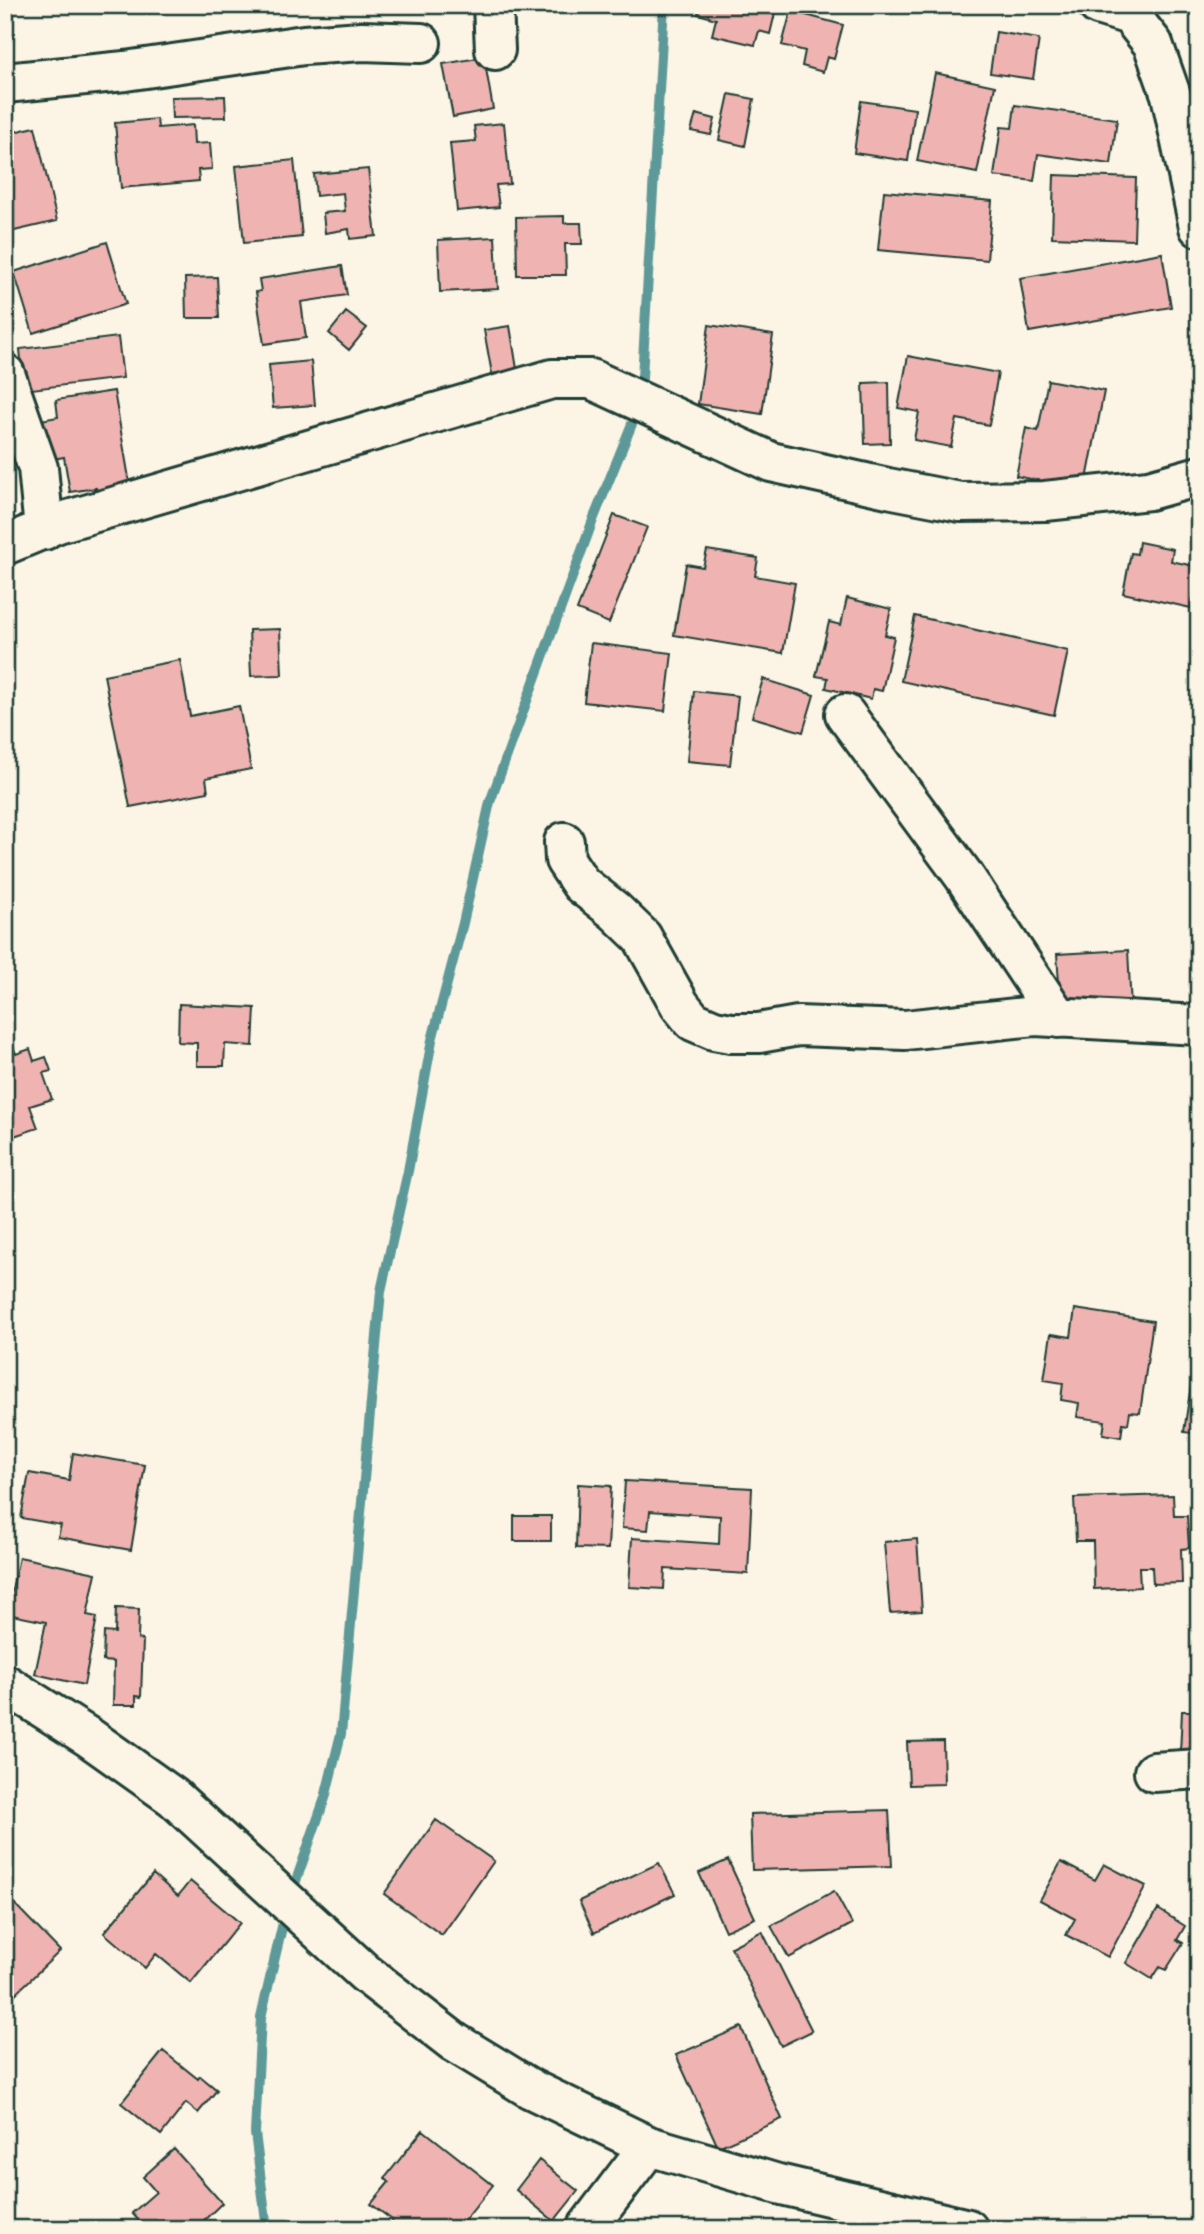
<svg xmlns="http://www.w3.org/2000/svg" width="1204" height="2234" font-family="Itim,sans-serif">
	<style>
		.lines { fill: none; stroke-linecap: round; stroke-linejoin: round }
		.stream { stroke: #5c9998; stroke-width: 10 }
		.building { fill: #efb4b1; stroke: #1f3d34; stroke-width: 2 }
		.minor-casing { stroke: #1f3d34; stroke-width: 44 }
		.minor { stroke: #fcf5e5; stroke-width: 38 }
	</style>
	<rect width="100%" height="100%" fill="#fcf5e5"/>
	<filter id="ink" filterUnits="userSpaceOnUse"><feTurbulence type="fractalNoise" baseFrequency=".0143" numOctaves="2"/><feDisplacementMap in="SourceGraphic" scale="14" xChannelSelector="R" yChannelSelector="G"/><feConvolveMatrix kernelMatrix="1 2 1 2 8 2 1 2 1" color-interpolation-filters="sRGB"/></filter>
	<g filter="url(#ink)">
		<g class="lines">
			<path class="stream" d="M641,394L664,5
				M291,1895L325,1798L341,1734L381,1291L408,1171L432,1040L463,923L490,802L593,520L638,409
				M267,2229L255,2133L261,2017L286,1910"/>
		</g>
		<path class="building" d="M156,5H285V6L156,12Z
			M700,5H777L770,34L759,31L755,45L712,35L716,19L698,14Z
			M791,11L843,25L834,59L827,57L823,72L802,66L805,51L782,45Z
			M996,32L1039,39L1033,79L990,73Z
			M484,57L493,109L453,117L443,64Z
			M935,73L995,86L977,173L917,161Z
			M729,94L754,99L745,146L719,140Z
			M225,96L226,117L172,118L171,97Z
			M861,101L915,109L908,161L854,153Z
			M1015,105L1117,119L1111,164L1038,154L1034,181L994,176L1001,127L1012,128Z
			M696,114L715,119L711,135L691,131Z
			M157,119L158,128L193,125L194,144L210,143L212,169L198,170L199,181L121,188L115,123Z
			M504,123L510,184L496,185L499,207L457,211L450,143L476,141L474,126Z
			M35,127L57,221L10,232L5,210V134Z
			M294,160L302,237L244,243L236,166Z
			M368,169L376,236L350,239L349,229L325,233L323,213L345,211L343,193L316,196L314,174Z
			M1054,175L1136,178L1134,240L1052,237Z
			M884,191L992,201L987,260L878,250Z
			M564,216V223H581L582,244H565L566,275H517L516,217Z
			M495,237L498,289L440,292L438,240Z
			M107,242L126,304L33,333L14,272Z
			M1162,253L1171,307L1029,332L1020,278Z
			M342,266L347,295L301,302L306,338L264,344L256,292L261,291L259,279Z
			M217,277L219,318H186L185,278Z
			M346,312L367,328L349,350L329,333Z
			M709,325L773,335L762,414L698,404Z
			M510,326L517,369L492,374L484,330Z
			M118,337L123,378L24,390L20,349Z
			M908,356L998,373L989,425L957,419L951,447L914,440L919,412L898,408Z
			M311,361L315,405L273,408L269,365Z
			M1048,380L1104,391L1085,490L1016,476L1026,428L1038,431Z
			M889,382L890,443L865,444L863,383Z
			M114,391L132,496L99,502L96,488L70,492L64,457L42,461L35,421L58,417L56,400Z
			M614,515L647,527L609,623L577,610Z
			M1139,542L1173,549L1171,561L1199,567L1191,608L1123,593L1131,553L1137,554Z
			M707,550L758,558L755,576L795,583L783,653L674,635L686,564L703,567Z
			M847,598L891,609L885,635L894,637L882,691L873,689L871,699L826,688L828,678L816,676L829,622L841,625Z
			M915,616L1068,651L1054,715L901,681Z
			M280,629L282,675L251,676L249,630Z
			M591,643L672,653L665,711L584,702Z
			M180,660L190,716L239,706L251,769L206,778L208,792L130,807L104,675Z
			M763,679L814,695L803,732L752,717Z
			M694,691L738,696L730,765L687,761Z
			M1128,950L1131,1008L1061,1012L1057,954Z
			M179,1004L255,1008L253,1046L225,1044L224,1066H197V1043L178,1042Z
			M13,1047L16,1054L30,1049L34,1061L46,1057L51,1071L43,1073L52,1099L30,1106L38,1128L5,1139V1050Z
			M1075,1309L1153,1321L1140,1413L1130,1412L1128,1424L1123,1423L1121,1437L1103,1434L1105,1421L1077,1417L1079,1403L1061,1400L1063,1383L1044,1380L1051,1334L1071,1337Z
			M1193,1371L1199,1372V1434L1184,1432Z
			M73,1453L145,1465L131,1550L58,1537L61,1525L21,1518L29,1473L69,1480Z
			M625,1481L752,1488L748,1574L665,1569L664,1589L629,1587L632,1538L719,1544L720,1516L650,1511L648,1530L622,1528Z
			M578,1484L611,1486L608,1549L576,1548Z
			M1173,1495L1174,1516H1187L1189,1548L1181,1549L1182,1583L1153,1584L1152,1567H1139L1140,1587L1094,1589L1093,1541H1076L1074,1498Z
			M514,1516H551V1541H514Z
			M917,1539L922,1611L890,1613L884,1542Z
			M19,1557L96,1573L87,1615L97,1617L84,1685L35,1674L46,1622L7,1614Z
			M116,1608L139,1609L138,1639L143,1640L141,1697L136,1696V1705H113L114,1662L103,1661L104,1632L115,1633Z
			M1182,1711H1199V1755L1180,1754Z
			M943,1741L944,1784L909,1785L907,1742Z
			M889,1810L892,1866L752,1870L750,1814Z
			M436,1820L494,1861L442,1935L384,1894Z
			M728,1860L755,1918L725,1931L699,1873Z
			M1061,1862L1095,1880L1104,1864L1146,1886L1108,1957L1066,1935L1075,1919L1040,1900Z
			M659,1863L675,1894L594,1933L579,1901Z
			M153,1874L178,1896L190,1881L240,1923L191,1983L156,1954L145,1968L104,1933Z
			M834,1891L852,1924L789,1958L771,1926Z
			M5,1894L60,1951L5,2004Z
			M1158,1909L1185,1926L1177,1940L1183,1943L1166,1970L1160,1967L1152,1979L1126,1963Z
			M762,1931L812,2031L781,2046L731,1947Z
			M741,2027L782,2119L718,2147L676,2055Z
			M163,2051L198,2079L200,2076L217,2090L198,2113L186,2103L161,2135L121,2103Z
			M423,2130L493,2185L458,2229H387L392,2220L371,2204L389,2182L385,2178Z
			M174,2149L222,2203L195,2229H146L132,2213L156,2192L143,2177Z
			M539,2160L578,2191L554,2221L516,2190Z"/>
		<g class="lines">
			<g class="minor-casing">
				<path id="minor" d="M493,5L495,50
					M1098,5L1130,15L1153,44L1171,95L1199,227
					M5,83L125,71L304,45L362,41L421,43
					M5,374L38,468L44,530
					M5,545L58,523L552,379H591L771,462L888,488L960,502L1045,501L1149,490L1199,476
					M845,714L964,876L1058,1018
					M564,842L565,860L581,884L615,911L642,937L680,1005L693,1021L714,1030L731,1033H759L798,1026L905,1030L1035,1016L1199,1025
					M5,1684L90,1738L173,1797L365,1973L454,2042L531,2089L649,2146L778,2184L968,2229
					M1154,1772L1199,1769
					M586,2229L649,2146"/>
			</g>
			<use href="#minor" class="minor"/>
		</g>
	</g>
	<rect width="1204" height="2234" fill="none" stroke="#fcf5e5" stroke-width="28"/>
	<rect x="14" y="14" width="1176" height="2206" fill="none" stroke="#1f3d34" stroke-width="2.5" filter="url(#ink)"/>
</svg>
